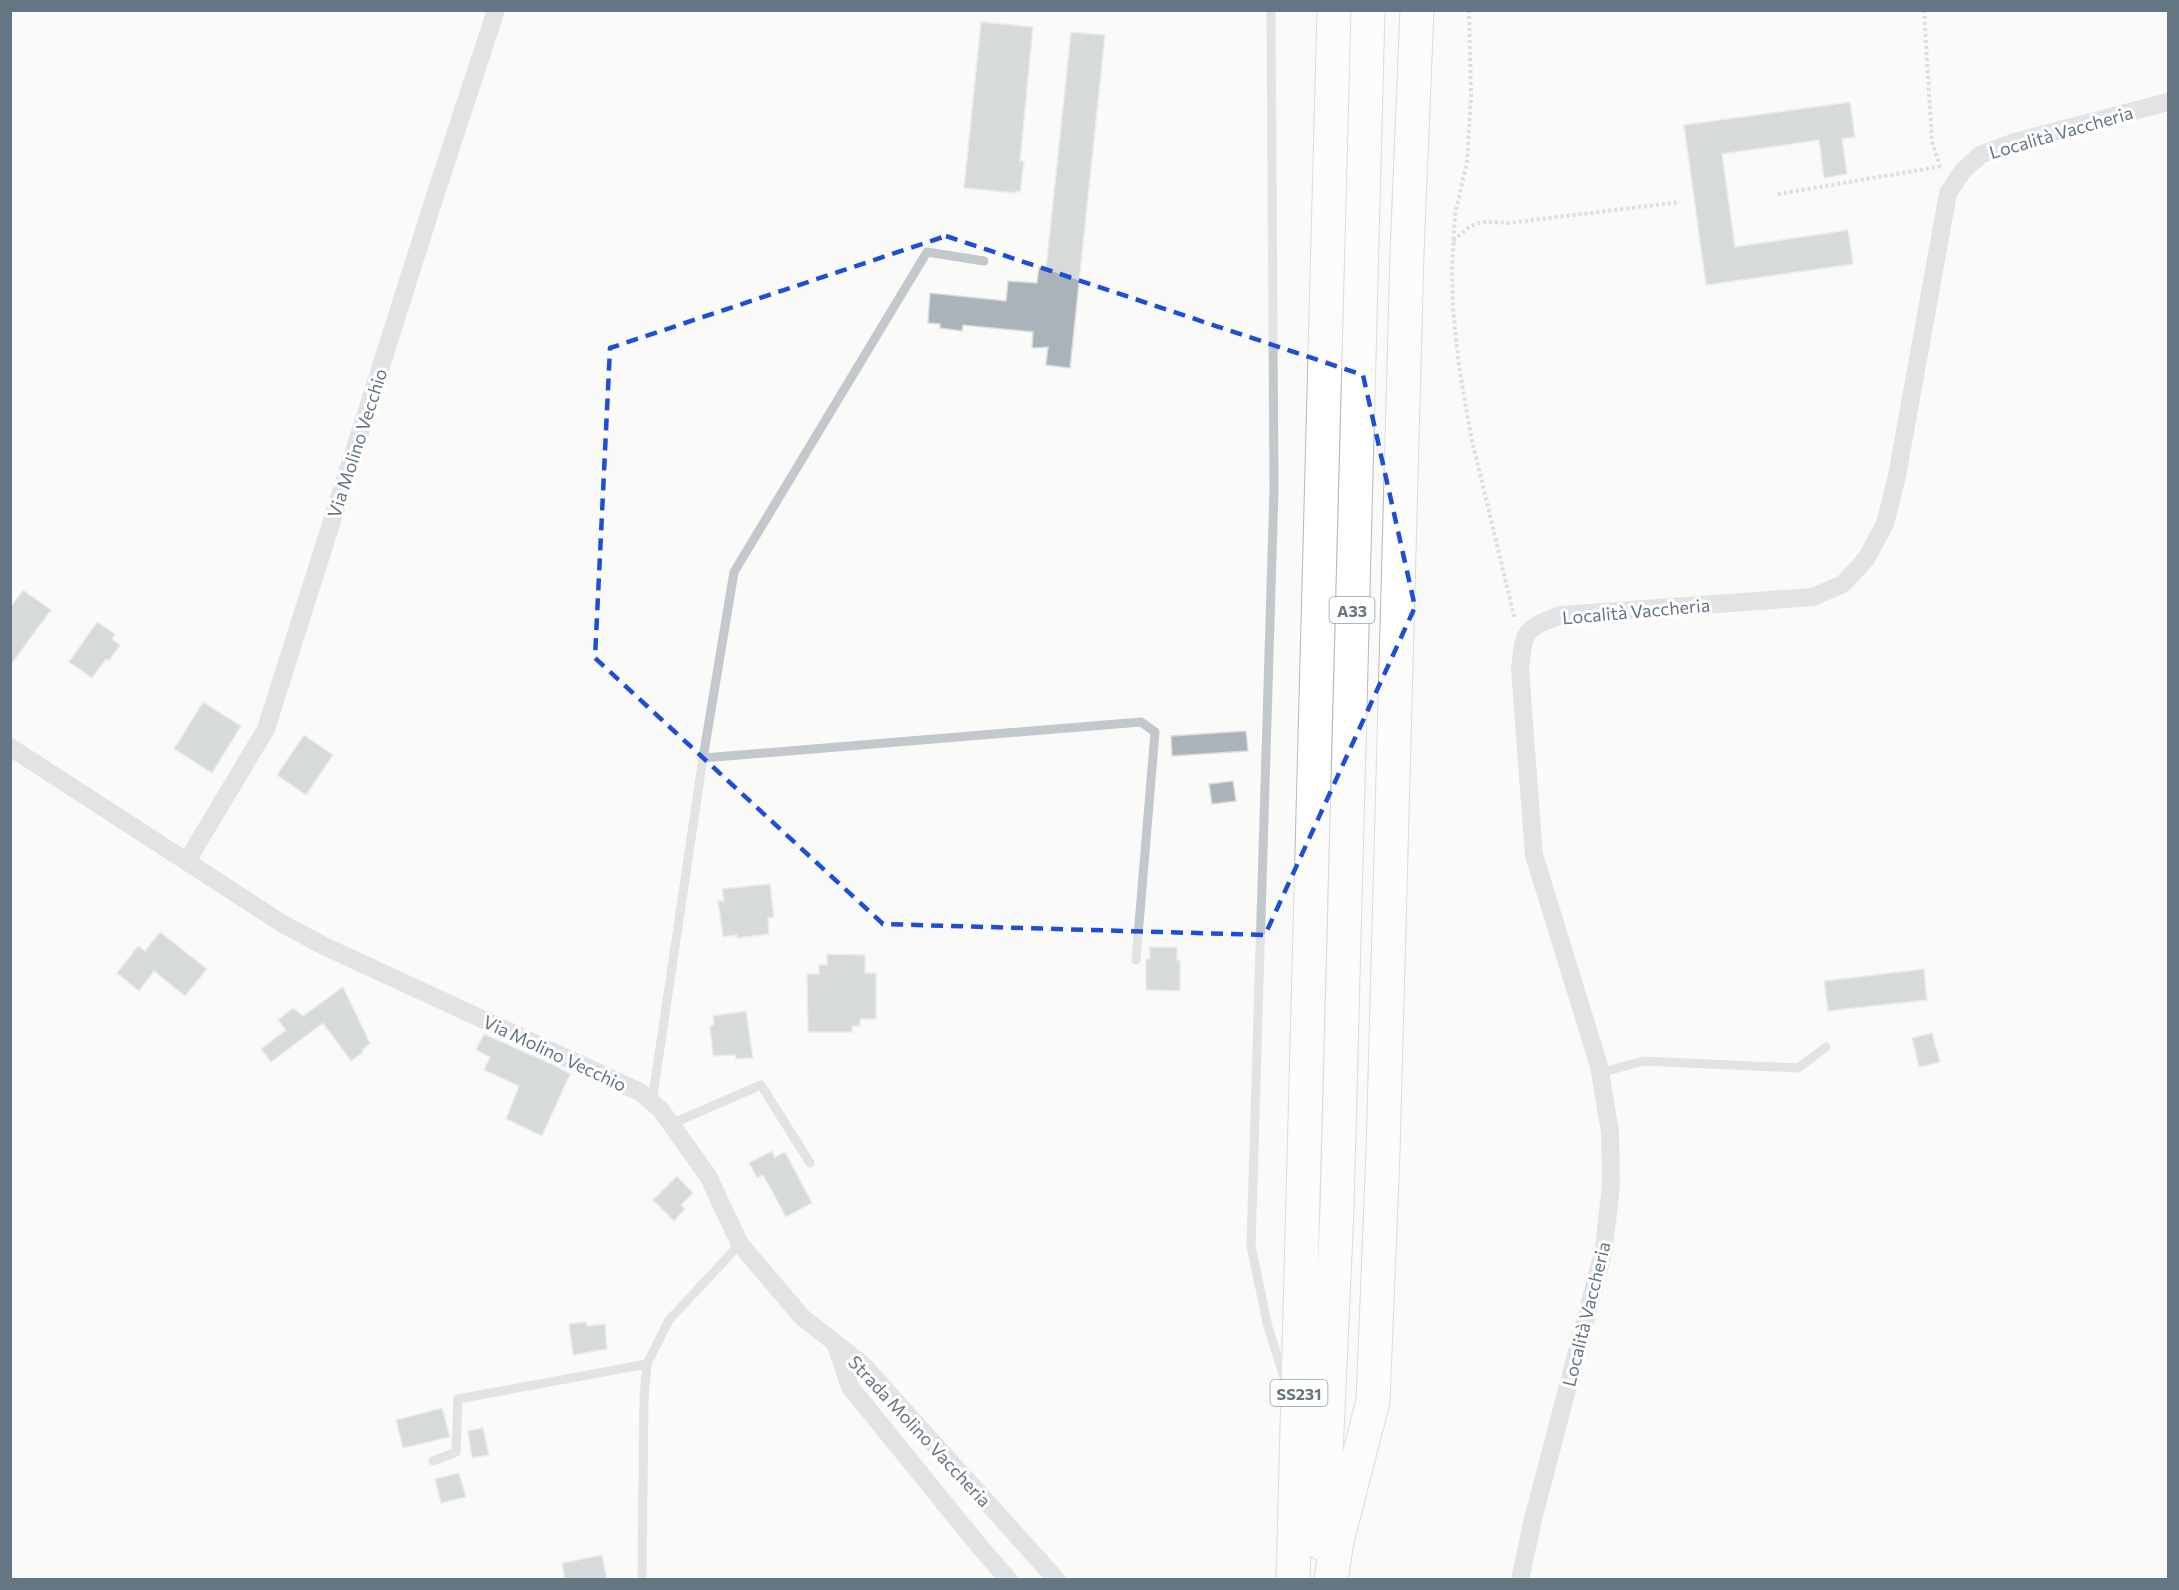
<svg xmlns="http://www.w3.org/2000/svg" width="2179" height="1590" font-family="Commissioner,sans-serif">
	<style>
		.building { fill: #aab3b9; stroke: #dcdcda; stroke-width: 1.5 }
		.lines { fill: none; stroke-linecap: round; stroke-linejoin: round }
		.highway-casing { stroke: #b4b9bd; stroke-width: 35 }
		.path { stroke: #bbbfc2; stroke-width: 4; stroke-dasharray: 3 3; stroke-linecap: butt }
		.lane { stroke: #c3c8cc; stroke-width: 9 }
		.street { stroke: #c3c8cc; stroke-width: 18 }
		.highway { stroke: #fff; stroke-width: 33 }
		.marked { fill: none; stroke: #1d4ed8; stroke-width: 4.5; stroke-dasharray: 12 8; stroke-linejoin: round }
		.labels { text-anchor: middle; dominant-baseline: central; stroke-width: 6; stroke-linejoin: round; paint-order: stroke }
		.shield { fill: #fff; stroke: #939fa8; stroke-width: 1.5 }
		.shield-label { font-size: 16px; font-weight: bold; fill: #657683 }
		.street-label { font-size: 18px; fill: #657683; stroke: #fff }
	</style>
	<rect width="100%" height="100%" fill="#fafaf8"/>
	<path class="building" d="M981,22L1033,27L1020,161H1024L1020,192L1016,191V193L964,188Z
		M1071,32L1105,35L1070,368L1046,365L1048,347L1032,348L1033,332L963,325L962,331L940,328V324L928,323L930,293L1006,301L1008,281L1037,283L1039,267L1046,268Z
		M1850,102L1855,137L1842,139L1847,174L1824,178L1819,140L1722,154L1735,247L1848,230L1853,264L1706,285L1684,125Z
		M23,590L51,610L10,666V608Z
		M97,622L115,634L112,639L120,645L109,661L106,659L92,678L69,662Z
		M203,702L241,726L212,773L174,749Z
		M1246,731L1248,751L1172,756L1171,736Z
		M304,735L333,755L306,795L277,775Z
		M1233,781L1236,801L1212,804L1209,784Z
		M770,884L774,917L768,918L769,934L737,938V935L723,937L718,901H724L722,889Z
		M160,932L207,969L185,996L154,971L139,991L117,973L138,946L145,951Z
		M1150,947H1177V960H1180V991L1146,990V959H1150Z
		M827,954L865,955V973H876V1019H860V1026H852V1032H808L807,974H819V965H827Z
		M1924,969L1927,1000L1828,1011L1824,981Z
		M343,987L370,1043L362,1050L363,1052L351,1061L323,1023L271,1062L261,1049L286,1030L278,1020L293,1008L303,1016Z
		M746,1011L753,1058L736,1059V1055L713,1056L710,1026L714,1025L713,1016Z
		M1932,1033L1940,1062L1919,1067L1912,1038Z
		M484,1034L558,1067L570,1074L542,1136L506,1119L519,1086L484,1070L490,1057L476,1050Z
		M772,1151L775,1157L785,1152L812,1203L786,1217L763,1175L757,1178L749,1163Z
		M677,1176L693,1193L681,1205L685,1209L674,1221L653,1200Z
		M586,1322L587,1326L605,1324L607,1349L573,1355L569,1324Z
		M442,1408L450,1437L403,1448L396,1420Z
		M483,1428L489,1455L472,1458L468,1431Z
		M459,1473L466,1497L441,1503L435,1479Z
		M602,1555L607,1580H565L562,1563Z"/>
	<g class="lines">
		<g class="highway-casing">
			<path id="highway" d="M1322,1544L1337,1209L1368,10
				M1293,1580L1334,10
				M1331,1580L1337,1541L1373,1401L1383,1152L1407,253L1417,10"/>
		</g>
		<path class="path" d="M1469,10L1471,98L1467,161L1455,215L1452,268L1453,309L1459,367L1471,436L1515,620
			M1924,10L1932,142L1940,166
			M1778,194L1943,166
			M1453,241C1477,219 1479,221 1509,223L1680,202"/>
		<path class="lane" d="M1271,10L1274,490L1251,1246L1268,1327L1285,1380
			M703,758L1141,722L1155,732L1136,960
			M1600,1073L1643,1061L1798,1068L1826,1047
			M652,1102L703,758L734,572L927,252L984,261
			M671,1124L761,1085L810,1163
			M433,1461L456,1452L458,1399L647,1364
			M642,1580L644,1397L647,1364L669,1320L740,1244"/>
		<path class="street" d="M10,747L283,924L324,946L640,1092L661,1110L708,1176L740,1244L802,1317L862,1364L1057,1580
			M187,861L266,729L434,199L496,10
			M835,1343L850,1387L980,1547L1009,1580
			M1520,1580L1533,1519L1604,1249L1611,1184L1610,1132L1599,1066L1534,855L1520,670C1524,631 1523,629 1561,615L1813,597L1843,584L1866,559L1885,524L1897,476L1948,193L1962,172L1980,155L2015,142L2168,102"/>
		<use href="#highway" class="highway"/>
	</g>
	<path d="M0 0H2179V1590H0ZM946,236L1363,375L1415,607L1265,935L883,924L595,658L610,348Z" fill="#fafaf8" fill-opacity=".55" fill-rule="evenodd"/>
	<path class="marked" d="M946,236L1363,375L1415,607L1265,935L883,924L595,658L610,348Z"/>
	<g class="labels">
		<g class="shield">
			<rect x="1329.5" y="597" width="45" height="26" rx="4.5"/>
			<rect x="1270.5" y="1380" width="57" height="26" rx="4.5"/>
		</g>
		<g class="shield-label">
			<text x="1352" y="610">A33</text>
			<text x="1299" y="1393">SS231</text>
		</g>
		<g class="street-label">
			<text transform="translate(2061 132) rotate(-16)">Località Vaccheria</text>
			<text transform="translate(357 443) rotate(-72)">Via Molino Vecchio</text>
			<text transform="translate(1636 611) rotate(-5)">Località Vaccheria</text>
			<text transform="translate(555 1053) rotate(25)">Via Molino Vecchio</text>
			<text transform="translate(1586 1314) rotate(-76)">Località Vaccheria</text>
			<text transform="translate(920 1431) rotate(47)">Strada Molino Vaccheria</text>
		</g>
	</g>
	<rect width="2179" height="1590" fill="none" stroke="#657683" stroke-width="24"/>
</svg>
